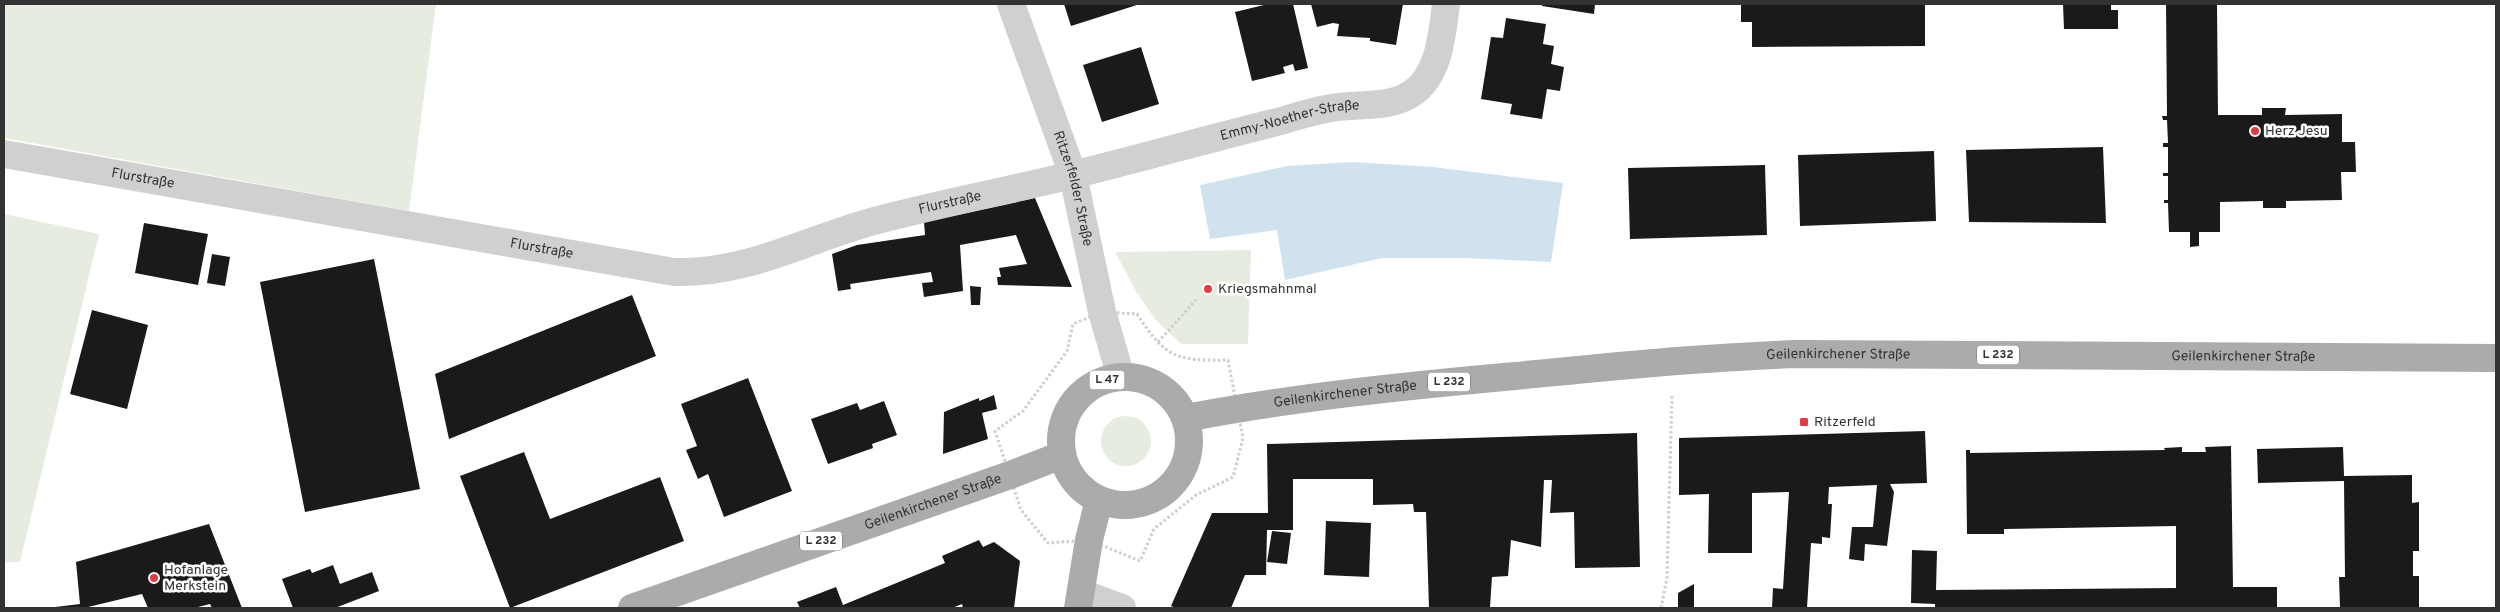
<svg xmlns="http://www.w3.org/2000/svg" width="2500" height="612" font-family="Overpass,sans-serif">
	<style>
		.green { fill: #e6ecdf }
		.water { fill: #cfe2ee }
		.building { fill: #1a1a1a }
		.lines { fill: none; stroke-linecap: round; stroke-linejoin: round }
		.path { stroke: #cdcdcd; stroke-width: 3; stroke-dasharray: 2.5 2.5; stroke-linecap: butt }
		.minor { stroke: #d0d0d0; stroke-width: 28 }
		.major { stroke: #ababab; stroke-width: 28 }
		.poi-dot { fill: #e63946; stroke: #fff; stroke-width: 2 }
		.labels { text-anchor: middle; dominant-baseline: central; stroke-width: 5; stroke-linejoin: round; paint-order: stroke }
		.shield { fill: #fff; stroke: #707070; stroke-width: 1 }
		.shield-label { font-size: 12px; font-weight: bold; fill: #333 }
		.street-label { font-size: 14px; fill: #333; stroke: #fff }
		.poi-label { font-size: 14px; fill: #333; stroke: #fff; text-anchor: start }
	</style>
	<rect width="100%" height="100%" fill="#fff"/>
	<path class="green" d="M4,4H436L409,211L4,138Z
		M4,214L99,234L20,562H4Z
		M1251,250L1248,344H1181L1155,319L1137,293L1115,252Z
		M1101 441a25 25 0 1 1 50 0a25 25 0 1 1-50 0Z"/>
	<path class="water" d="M1352,162L1433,167L1563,183L1551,262L1465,258H1382L1285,280L1277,230L1210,239L1200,185L1287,166Z"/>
	<path class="building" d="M1064,4H1140L1071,26Z
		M1268,4H1293L1308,68L1295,71L1293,64L1283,67L1285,73L1252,81L1235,12Z
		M1311,4H1403L1396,45L1370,41V38L1337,36L1339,24L1333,23L1317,27Z
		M1542,4H1595L1594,14L1542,6Z
		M1741,4H1925V46L1752,47V22H1741Z
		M2063,4H2111V10H2118V29H2064Z
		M2166,4H2217L2218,115H2262V108H2286L2285,115L2342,114V142H2355L2356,172H2341L2342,200L2286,201V208H2263V201L2220,202V232H2199V246L2190,247V232H2169L2168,203H2164V200H2168V176H2163V173H2168V147H2163V143H2168L2167,120H2163L2162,116H2167Z
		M1506,18L1546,24L1543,44L1554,46L1551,64L1564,67L1560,91L1547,89L1542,119L1510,114L1512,104L1481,99L1491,37L1503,38Z
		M1141,47L1159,104L1102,122L1083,65Z
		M2103,147L2106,223L1969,222L1966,150Z
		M1934,151L1936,221L1800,226L1798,155Z
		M1765,165L1767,235L1630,239L1628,168Z
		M1035,198L1072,287L998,285L997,277H1001L999,268L1027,264L1016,235L960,245L963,291L924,297L922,283L933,282L931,272L850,284L851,289L838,291L832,254L857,245L925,235L924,222Z
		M144,223L208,234L198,285L135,273Z
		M212,254L230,257L225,286L207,283Z
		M374,259L420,489L305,512L260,282Z
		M970,286L981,287L980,305H971Z
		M632,295L656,356L449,439L435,374Z
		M92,310L148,325L127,409L70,394Z
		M748,378L792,491L724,517L708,474L698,479L686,450L697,446L681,404Z
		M994,395L997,409L982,413L988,439L943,454L944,412L979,398V401Z
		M884,401L897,435L872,444L873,448L828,464L811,419L857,403L860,410Z
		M1925,431L1927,483L1890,484L1894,492L1887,546L1865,544L1864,561L1849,559L1852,527H1873L1877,485L1829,487L1828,504H1832L1830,538L1822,537V544L1811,543L1807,608H1772L1773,588L1783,589L1789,492L1752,493V553H1708L1709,494L1679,495V438Z
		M1637,433L1640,567L1575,568L1574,512L1550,513L1552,480H1544L1541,547L1511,540L1508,576L1492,577L1490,607L1429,608L1426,512H1414L1413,504L1373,505V479H1293V530H1267L1266,575H1245L1231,608H1176L1171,606L1212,513H1268L1267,444Z
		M2231,446L2233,587H2277V608H1935V604L1911,603L1912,550L1937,551L1936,590L2176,588V526L2004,529V534H1967L1966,450H1970V453L2165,450L2164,448L2182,447V452H2206L2205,447Z
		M2343,447L2344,476L2412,475V503L2419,502V551H2413V576H2419V608H2340L2339,577H2345L2344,481L2258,483L2257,449Z
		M524,452L550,519L660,477L684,541L510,608L460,476Z
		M1326,521L1371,523L1369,577L1324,575Z
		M209,524L242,608H212L210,604L194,608H148L142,594L84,608H47L80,604L76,562Z
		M1272,531L1291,533L1287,564L1267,562Z
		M979,540L983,547L994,542L1020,561L1014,608H963L962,604L952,608H800L797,602L836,587L843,605L945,563L942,556Z
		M333,565L340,584L372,572L379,591L335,608H293L282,579L310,569L312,573Z
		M1694,584V608H1678V593Z"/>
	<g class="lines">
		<path class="path" d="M1102,312L1137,314C1166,359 1177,361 1228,360L1243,438L1233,477L1196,495L1154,529L1140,561L1089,540L1048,543L1021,510L995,431L1023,411L1067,351L1073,324Z
			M1158,342L1196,300
			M1661,608L1667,578L1672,395"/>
		<g class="minor">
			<path id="s1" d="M1011,4L1073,175L1102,312L1121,377"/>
			<path id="s2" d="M4,154L674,272C750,274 808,238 878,220C942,203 1007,191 1072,175C1142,158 1211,138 1281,121C1297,116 1314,111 1331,108C1357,103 1388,109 1411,94C1440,75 1442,34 1446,4"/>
			<path d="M1082,593L1122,608"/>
		</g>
		<g class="major">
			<circle cx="1125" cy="441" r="64"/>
			<path id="s3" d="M1186,418C1295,397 1405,386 1515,376C1609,367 1703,357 1798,354L2496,358"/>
			<path id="s4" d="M632,608L1010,475L1062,455"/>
			<path d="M1078,608L1089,540L1099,500"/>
		</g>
	</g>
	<g class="poi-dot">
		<circle cx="2255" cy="131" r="5"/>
		<circle cx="1208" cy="289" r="5"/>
		<rect x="1799" y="417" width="10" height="10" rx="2.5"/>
		<circle cx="154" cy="578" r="5"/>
	</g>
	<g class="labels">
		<g class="shield">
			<rect x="1977" y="345.5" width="42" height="19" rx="4"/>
			<rect x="1089.5" y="370.5" width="35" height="19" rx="4"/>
			<rect x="1428" y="372.5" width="42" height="19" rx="4"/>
			<rect x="800" y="531.5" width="42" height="19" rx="4"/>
		</g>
		<g class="shield-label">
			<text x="1998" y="355">L 232</text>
			<text x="1107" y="380">L 47</text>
			<text x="1449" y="382">L 232</text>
			<text x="821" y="541">L 232</text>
		</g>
		<g class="street-label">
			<text stroke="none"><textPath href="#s2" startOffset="1316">Emmy-Noether-Straße</textPath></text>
			<text stroke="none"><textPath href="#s2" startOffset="141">Flurstraße</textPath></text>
			<text stroke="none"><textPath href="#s1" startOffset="195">Ritzerfelder Straße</textPath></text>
			<text stroke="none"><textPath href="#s2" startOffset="966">Flurstraße</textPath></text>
			<text stroke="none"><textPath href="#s2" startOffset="546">Flurstraße</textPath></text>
			<text stroke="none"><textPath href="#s3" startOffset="656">Geilenkirchener Straße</textPath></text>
			<text stroke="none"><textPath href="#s3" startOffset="1061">Geilenkirchener Straße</textPath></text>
			<text stroke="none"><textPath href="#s3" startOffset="161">Geilenkirchener Straße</textPath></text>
			<text stroke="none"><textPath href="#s4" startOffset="319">Geilenkirchener Straße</textPath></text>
		</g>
		<g class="poi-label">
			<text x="2265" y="131">Herz Jesu</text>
			<text x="1218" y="289">Kriegsmahnmal</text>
			<text x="1814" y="422">Ritzerfeld</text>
			<text x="164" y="570">Hofanlage<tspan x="164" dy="16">Merkstein</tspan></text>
		</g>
	</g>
	<rect width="2500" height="612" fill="none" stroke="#333333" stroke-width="10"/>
</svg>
